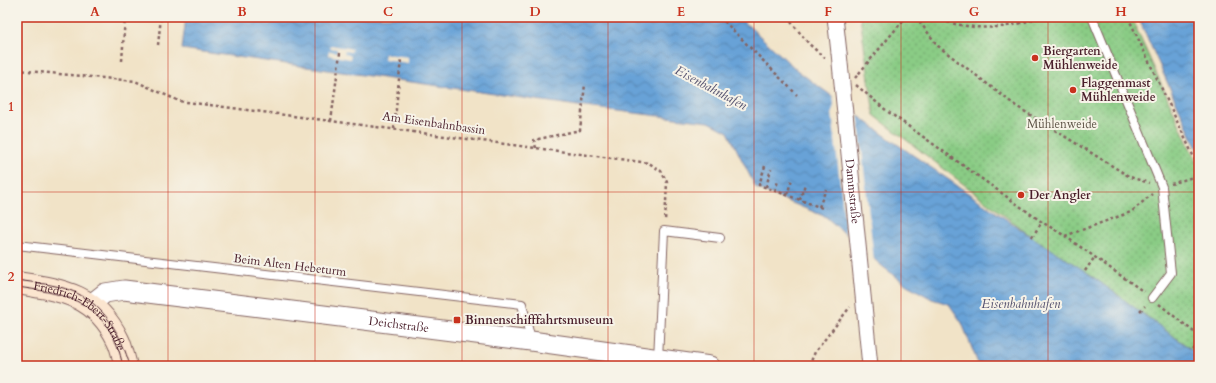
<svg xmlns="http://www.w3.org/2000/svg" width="1216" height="383" font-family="Cardo,serif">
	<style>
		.park { fill: url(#park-dots); stroke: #6a7658 }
		.water { fill: url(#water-waves); stroke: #586081 }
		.pier { fill: #f1e3c7 }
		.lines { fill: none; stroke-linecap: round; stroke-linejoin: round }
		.service-casing { stroke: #846462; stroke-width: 10 }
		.minor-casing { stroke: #846462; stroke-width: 17 }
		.tertiary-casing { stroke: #846462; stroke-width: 21 }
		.secondary-casing { stroke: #846462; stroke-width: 24 }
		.path { stroke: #846462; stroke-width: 2.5; stroke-dasharray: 3 3; stroke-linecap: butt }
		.service { stroke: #fff; stroke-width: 8 }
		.minor { stroke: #fff; stroke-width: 15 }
		.tertiary { stroke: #fff; stroke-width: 19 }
		.secondary { stroke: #fbe5cf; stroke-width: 22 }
		.tram { stroke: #4a1f2b; stroke-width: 1 }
		.minor-bridge-casing { stroke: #846462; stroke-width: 17; stroke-linecap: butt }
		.minor-bridge { stroke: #fff; stroke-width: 15 }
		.grid { fill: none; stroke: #c8321e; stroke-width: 1; stroke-opacity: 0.55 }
		.poi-dot { fill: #c8321e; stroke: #f7f3e8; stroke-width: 1.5 }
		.labels { text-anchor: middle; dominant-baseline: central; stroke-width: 4; stroke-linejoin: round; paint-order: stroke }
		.poi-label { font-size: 12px; font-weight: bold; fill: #4a1f2b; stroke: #f7f3e8; text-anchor: start }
		.street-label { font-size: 12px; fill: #4a1f2b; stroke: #f7f3e8 }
		.park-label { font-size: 12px; fill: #5d5346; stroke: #f7f3e8 }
		.water-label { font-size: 13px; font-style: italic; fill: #565370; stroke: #f7f3e8 }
		.neatline { fill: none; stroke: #c8321e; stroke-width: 1.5 }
		.grid-label { font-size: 13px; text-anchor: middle; font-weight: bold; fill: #c8321e }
	</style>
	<defs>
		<pattern id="park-dots" width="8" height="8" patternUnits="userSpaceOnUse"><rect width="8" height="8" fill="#8acc85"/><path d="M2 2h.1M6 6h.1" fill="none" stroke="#73a56d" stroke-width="1.8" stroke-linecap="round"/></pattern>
		<pattern id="water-waves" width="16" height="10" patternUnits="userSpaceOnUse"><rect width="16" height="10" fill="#67a2d7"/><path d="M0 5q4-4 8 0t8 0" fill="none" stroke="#5783af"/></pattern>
	</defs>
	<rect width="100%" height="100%" fill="#f7f3e8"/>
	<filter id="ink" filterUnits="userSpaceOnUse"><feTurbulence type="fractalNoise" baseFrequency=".025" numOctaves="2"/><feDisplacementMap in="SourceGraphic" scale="8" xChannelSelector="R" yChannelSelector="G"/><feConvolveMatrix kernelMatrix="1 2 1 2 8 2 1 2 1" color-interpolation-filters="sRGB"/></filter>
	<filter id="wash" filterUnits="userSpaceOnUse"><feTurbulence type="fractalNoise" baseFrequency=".012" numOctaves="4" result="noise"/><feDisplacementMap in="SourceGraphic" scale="16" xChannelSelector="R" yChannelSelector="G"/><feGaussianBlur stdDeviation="0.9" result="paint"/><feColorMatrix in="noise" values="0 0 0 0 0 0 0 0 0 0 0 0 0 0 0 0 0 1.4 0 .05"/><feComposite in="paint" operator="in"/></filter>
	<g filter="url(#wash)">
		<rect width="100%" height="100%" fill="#f1e3c7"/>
		<path class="park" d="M860,17H1131L1199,168V355L1085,271L1032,237L874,115Z"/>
		<path class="water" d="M186,17H739L798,71L891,140L1032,237L1085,271L1192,350L1199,355V366H979L962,323L949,304L932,299L907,285L882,266L826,217L756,188L728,132L709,122L585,107L182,49Z
			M1138,17H1199V153Z"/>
		<path class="pier" d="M331,45L352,49L351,52L345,51L344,53L351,56L350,59L328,55L329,51L337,52V49L330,48Z
			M385,54L408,57V63L384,59Z
			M833,95L858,113L874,261L846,237L832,112L834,105Z"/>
	</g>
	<g filter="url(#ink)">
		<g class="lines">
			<g class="service-casing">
				<path id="service" d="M1092,17L1162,187L1171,273L1152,298
					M17,245L522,304L531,340
					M658,359L664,231L720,238"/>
			</g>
			<g class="minor-casing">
				<path id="minor" d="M835,17L839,53"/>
			</g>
			<g class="tertiary-casing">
				<g id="tertiary">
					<path id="s1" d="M91,304L105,293L124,290L531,341L710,366"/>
				</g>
			</g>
			<g class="secondary-casing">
				<g id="secondary">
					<path id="s2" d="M17,283C62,290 96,294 118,340C122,348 123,357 126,366"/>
				</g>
			</g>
			<path class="path" d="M720,17L797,95
				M787,17L809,44L825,58
				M916,17L938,46L1016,106L1130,177L1149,183
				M930,17C969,30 1001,32 1040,17
				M1128,17L1199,168
				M158,45L161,17
				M122,61L125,17
				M17,70L135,81L179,101L649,163L661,171L667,182L665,222
				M855,78L906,17
				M856,85L887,111L1042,222L1065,236L1144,292
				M331,121L340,53
				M394,129L401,59
				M536,148L534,140L580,130L585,84
				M765,166L759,185L825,209
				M1171,184L1199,175
				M766,187L771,169
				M775,191L778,181
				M787,195L792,179
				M800,200L805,184
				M819,207L826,189
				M1065,236L1131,212L1152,194
				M1032,237L1042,222
				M1085,271L1094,258
				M1159,304L1199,336
				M1140,311L1145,306
				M1192,350L1199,341
				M809,366L815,352L850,307"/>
			<use href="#service" class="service"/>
			<use href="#minor" class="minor"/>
			<use href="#tertiary" class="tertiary"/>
			<use href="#secondary" class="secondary"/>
			<path class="tram" d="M17,280C35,283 55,284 72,291C104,304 121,334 130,366
				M17,287C61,293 98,299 117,345C120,352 121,359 123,366"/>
			<g class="minor-bridge-casing">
				<g id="minor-bridge">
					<path id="s3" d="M839,53L870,366"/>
				</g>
			</g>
			<use href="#minor-bridge" class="minor-bridge"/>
		</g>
	</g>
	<path class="grid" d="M168,17V366M315,17V366M462,17V366M608,17V366M754,17V366M901,17V366M1048,17V366M17,192H1199"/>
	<g class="poi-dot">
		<circle cx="1035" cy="58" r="4"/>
		<circle cx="1073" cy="90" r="4"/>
		<circle cx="1021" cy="195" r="4"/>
		<rect x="453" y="316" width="8" height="8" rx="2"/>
	</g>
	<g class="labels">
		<g class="poi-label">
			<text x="1043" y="51">Biergarten<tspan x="1043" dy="14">Mühlenweide</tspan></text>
			<text x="1081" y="83">Flaggenmast<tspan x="1081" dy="14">Mühlenweide</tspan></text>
			<text x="1029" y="195">Der Angler</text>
			<text x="465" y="320">Binnenschifffahrtsmuseum</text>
		</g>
		<g class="street-label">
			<text transform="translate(434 123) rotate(8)">Am Eisenbahnbassin</text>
			<text stroke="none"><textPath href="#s3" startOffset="139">Dammstraße</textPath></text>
			<text transform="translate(290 265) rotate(7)">Beim Alten Hebeturm</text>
			<text stroke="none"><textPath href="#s2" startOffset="75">Friedrich-Ebert-Straße</textPath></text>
			<text stroke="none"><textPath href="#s1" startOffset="314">Deichstraße</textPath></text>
		</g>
		<g class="park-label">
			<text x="1062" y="124">Mühlenweide</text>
		</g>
		<g class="water-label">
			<text transform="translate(711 88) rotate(28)">Eisenbahnhafen</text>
			<text x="1021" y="304">Eisenbahnhafen</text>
		</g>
	</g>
	<rect width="1216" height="383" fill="none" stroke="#f7f3e8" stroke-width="44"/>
	<rect x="22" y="22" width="1172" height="339" class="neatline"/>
	<g class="grid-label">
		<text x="95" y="16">A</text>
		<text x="242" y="16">B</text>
		<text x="388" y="16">C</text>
		<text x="535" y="16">D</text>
		<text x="681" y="16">E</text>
		<text x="828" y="16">F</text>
		<text x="974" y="16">G</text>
		<text x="1121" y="16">H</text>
		<text x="11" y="111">1</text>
		<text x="11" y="281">2</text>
	</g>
</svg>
